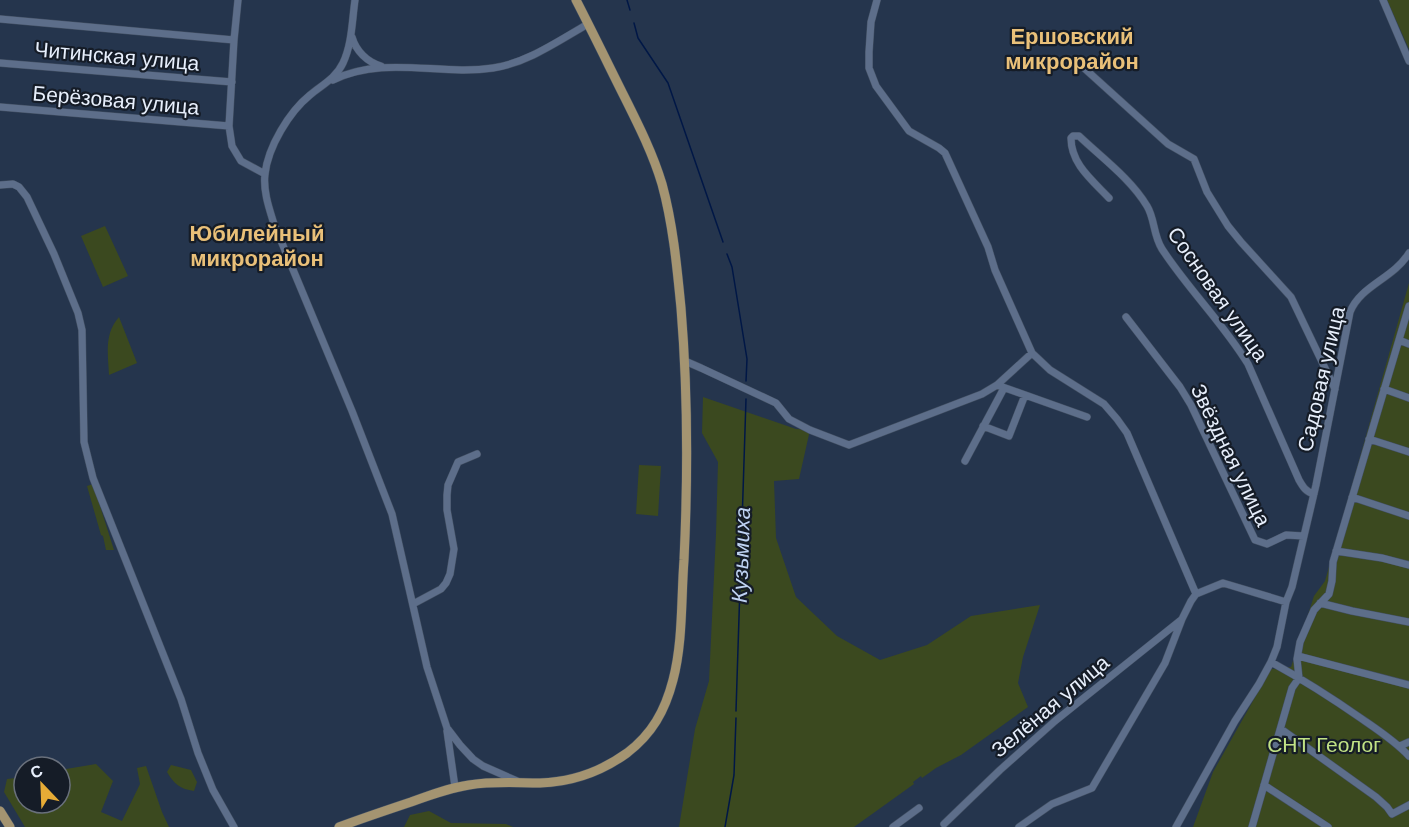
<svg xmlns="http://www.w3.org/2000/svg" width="1409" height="827" font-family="Arial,sans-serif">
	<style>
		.green { fill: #3b491f }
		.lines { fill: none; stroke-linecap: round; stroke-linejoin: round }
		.stream { stroke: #001746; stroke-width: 1.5 }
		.minor-casing { stroke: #424f62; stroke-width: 8 }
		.major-casing { stroke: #424f62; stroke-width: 10 }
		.minor { stroke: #5d6e8a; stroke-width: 7 }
		.major { stroke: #a49471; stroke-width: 9 }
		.labels { text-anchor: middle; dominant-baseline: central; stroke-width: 4.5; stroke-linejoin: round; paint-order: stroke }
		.street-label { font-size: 21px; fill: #e7effc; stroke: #151c27 }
		.park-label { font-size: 21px; fill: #c1e285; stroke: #151c27 }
		.neighbourhood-label { font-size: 22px; font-weight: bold; fill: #e9c079; stroke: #151c27 }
		.water-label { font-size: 22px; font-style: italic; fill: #bed2f2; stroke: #151c27 }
	</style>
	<rect width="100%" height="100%" fill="#25354d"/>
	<path class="green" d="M1387,0H1409V49Z
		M105,226L128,276L103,287L81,236Z
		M1409,283V827H1193L1213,772L1271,669L1291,667L1314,596L1325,581Z
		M119,317L137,363L109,375C108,354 104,334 119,317Z
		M703,397L796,429L810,430L799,479L774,481L776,538L796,597L837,636L880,660L927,645L971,616L1040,605L1023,657L1018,683L1028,707L961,755L936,768L922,778L921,776L913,782L914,784L854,827H679L695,729L709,681L716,534L718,462L702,433Z
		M639,465L661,466L658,516L636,514Z
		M93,484L114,550H106L103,536L101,535L87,486Z
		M96,764L113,781L101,812L122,821L140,784L137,768L146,766L162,812L169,827H25L4,792L7,779L24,777V803H60V770Z
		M171,765L191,770L197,782L194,791C180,789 174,784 167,772Z
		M429,811L451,823L506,824L513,827H404L410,815Z"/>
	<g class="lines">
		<path class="stream" d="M627,0L630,10
			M634,23L638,38L668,83L723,242
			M727,254L732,267L747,359L746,381
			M736,711L746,399
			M725,827L734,775L736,718"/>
		<g class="minor-casing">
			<path id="minor" d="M238,0L234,40L229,126L232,146L241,161L265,174
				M355,0C352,21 352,44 343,63C336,78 322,85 310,95C289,112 268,147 265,174C263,191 269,208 274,224L352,411L392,514L427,667L447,728L460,745L473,759L483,766L517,781
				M877,0L871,22L869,52V68L876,86L909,131L939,148L945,153L988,247L995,270L1032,353L1050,370L1104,404L1117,419L1127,433L1196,594
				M1383,0L1409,61
				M0,19L234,40
				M352,37C356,51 367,62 381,66
				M0,63L232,82
				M1084,68L1168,144L1194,159L1207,192L1228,226L1241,242L1291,297L1335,389
				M333,80C385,55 439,76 493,68C527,63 558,41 588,24
				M0,107L229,126
				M0,185L13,184L19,187L27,197L54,254L78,313L82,330L84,442L93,478L181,699L198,753L213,790L234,827
				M1109,198C1092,180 1071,164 1071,138L1073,136H1079C1101,157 1131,179 1147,206C1155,219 1153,235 1162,249C1188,289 1223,323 1248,364L1299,480C1303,487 1306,492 1314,494
				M1126,317L1180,387L1191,405L1255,540L1267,544L1286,535L1304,536L1292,587L1286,602L1277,647L1271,662L1259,684L1235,721L1176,827
				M1399,340L1409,344
				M685,361L701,368L776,403L789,419L810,430L849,445L982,394L997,385L1032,353
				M997,385L1087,417
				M1384,389L1409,398
				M983,426L1009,436L1025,395
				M1369,439L1409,452
				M965,461L1004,388
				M1352,497L1409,516
				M1304,536L1316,485L1350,312C1361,285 1393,279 1409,253
				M1336,551L1382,558L1409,565
				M1320,603L1352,611L1409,622
				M413,604L441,589L446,583L450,574L454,549L447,510V495L448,485L458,462L477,454
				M1298,656L1409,685
				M1271,662C1302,679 1332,698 1362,719C1378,730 1395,741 1409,756
				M1281,729L1376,797L1387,807L1392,814L1409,805
				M447,731L455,787
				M1400,746L1409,742
				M1264,785L1328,827
				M944,824L1000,770L1055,721L1181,620
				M893,827L919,808
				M1019,827L1052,804L1092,788L1165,663L1182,619L1191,601L1196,594L1223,583L1286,602
				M1252,827L1292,688L1299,678L1297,659L1300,642L1314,610L1329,594L1332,581L1333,562L1409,306"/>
		</g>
		<g class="major-casing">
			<path id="major" d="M0,811L10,827
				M339,827C363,818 387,810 411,802C430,795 449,788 469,785C493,781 517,783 540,783C572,782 602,771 627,753C652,734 665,711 673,680C683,642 681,600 684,560C688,476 688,393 681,308C677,267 673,224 662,184C653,154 639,126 625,98C609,66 593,33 576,0"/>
		</g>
		<use href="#minor" class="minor"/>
		<use href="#major" class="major"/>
	</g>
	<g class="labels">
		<g class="street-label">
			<text transform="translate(117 56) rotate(5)">Читинская улица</text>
			<text transform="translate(116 100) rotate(5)">Берёзовая улица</text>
			<text transform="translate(1218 294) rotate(55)">Сосновая улица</text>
			<text transform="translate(1321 379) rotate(-77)">Садовая улица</text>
			<text transform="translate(1231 455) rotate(64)">Звёздная улица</text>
			<text transform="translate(1050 706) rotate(-40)">Зелёная улица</text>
		</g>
		<g class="park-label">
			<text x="1324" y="744">СНТ Геолог</text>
		</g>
		<g class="neighbourhood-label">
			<text x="1072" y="36">Ершовский<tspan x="1072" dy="25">микрорайон</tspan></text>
			<text x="257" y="233">Юбилейный<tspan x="257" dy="25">микрорайон</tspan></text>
		</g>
		<g class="water-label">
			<text transform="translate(741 555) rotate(-88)">Кузьмиха</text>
		</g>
	</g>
	<g transform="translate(42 785) rotate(337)"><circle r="28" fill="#151c27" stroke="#69707c" stroke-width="1.5"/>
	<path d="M0-4.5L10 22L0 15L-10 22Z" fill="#e7ac36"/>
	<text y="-9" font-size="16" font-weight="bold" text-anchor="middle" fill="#e7effc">С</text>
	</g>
</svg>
